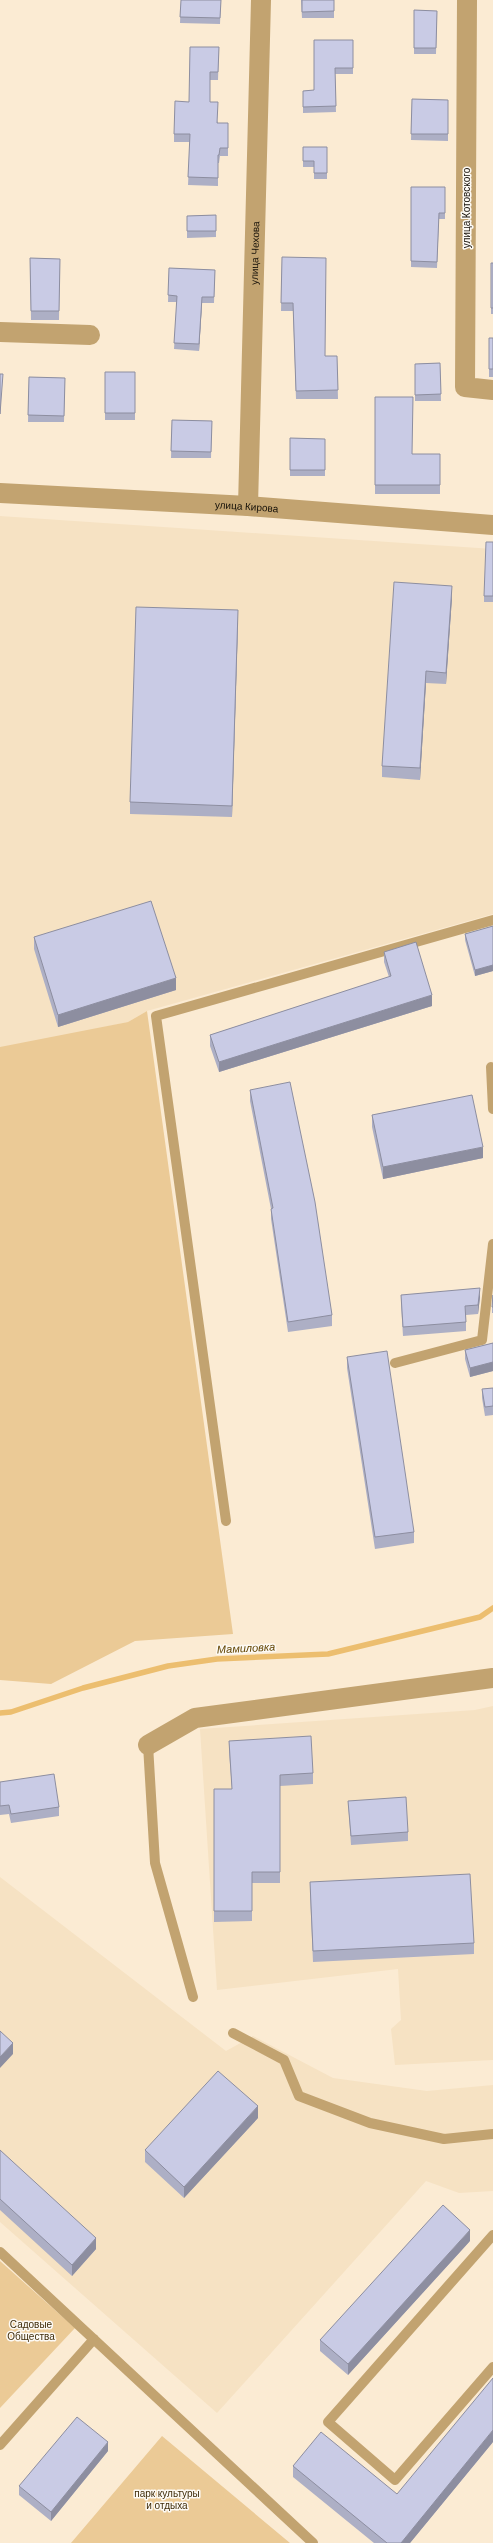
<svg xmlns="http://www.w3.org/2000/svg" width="493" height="2543" font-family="'DM Sans',sans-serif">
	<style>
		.built { fill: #f6e2c3 }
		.green { fill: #ebca96 }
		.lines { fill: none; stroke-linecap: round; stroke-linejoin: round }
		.stream { stroke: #ecbe6f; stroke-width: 5.5 }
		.lane { stroke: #c2a370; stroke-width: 10 }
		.street { stroke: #c2a370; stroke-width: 20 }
		.wall { fill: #adafc5 }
		.shaded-wall { fill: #8d8ea0 }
		.building { fill: #c9cbe5; stroke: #8d8ea0 }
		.labels { text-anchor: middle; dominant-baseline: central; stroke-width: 3; stroke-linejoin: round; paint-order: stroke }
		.street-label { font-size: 10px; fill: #140f07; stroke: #fdfaf5 }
		.park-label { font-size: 10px; fill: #402d0a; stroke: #fdfaf5 }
		.water-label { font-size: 11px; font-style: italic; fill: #624401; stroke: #fdfaf5 }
	</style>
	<rect width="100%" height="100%" fill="#fbebd3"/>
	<path class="built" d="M0,516L493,549V914L147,1011L128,1022L0,1050Z
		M493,1706V2060L395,2065L391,2029L401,2020L398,1969L217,1990L200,1729L475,1710Z
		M0,1877L226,2051L253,2036L333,2078L427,2091L493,2085V2191L459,2193L426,2181L217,2413L0,2222Z"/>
	<path class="green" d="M147,1011L233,1634L135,1641L51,1684L0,1680V1047L128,1022Z
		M0,2261L75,2328L0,2408Z
		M162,2436L290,2543H71Z"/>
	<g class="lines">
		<path class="stream" d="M0,1713L11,1712L83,1688L168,1666L217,1659L328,1654L480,1617L493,1608"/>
		<path class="lane" d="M491,1067L493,1109
			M395,1363L482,1340L493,1244
			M226,1521L156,1016L493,920
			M148,1745L155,1863L193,1997
			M233,2033L284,2060L299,2096L370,2123L444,2139L493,2134
			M493,2235L328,2422L395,2480L493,2367
			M0,2252L313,2543
			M0,2445L94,2339"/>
		<g class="street">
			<path d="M467,0L465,387L493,390"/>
			<path d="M0,332L90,335"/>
			<path id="s1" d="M0,493L248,506L493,525"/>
			<path id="s2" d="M248,506L261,0"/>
			<path d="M148,1745L195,1718L493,1678"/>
		</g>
	</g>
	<path class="wall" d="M181,0H221L220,24L180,23Z
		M301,0H334V18H302Z
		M414,10L437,11L436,54H414Z
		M353,40V74H335L336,112L303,113V91L314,90Z
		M219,47L218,80H210V102L218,123H228V156H220L219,163H218V186L188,185L190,142H174V134L189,102Z
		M412,99L448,100V141L411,140Z
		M303,147H327V179H314V167H303Z
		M411,187H445V219H439L437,268L411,267Z
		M216,215V237L187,238V216Z
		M282,257L325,356H337L338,399H296L293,311H281Z
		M30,258L60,259L59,320H31Z
		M491,263H493V314H491Z
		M169,268L215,270L214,303H202L199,351L174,349L177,302H168Z
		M489,338H493V377H489Z
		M440,363L441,401H415V364Z
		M105,372H135V420H105Z
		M29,377L65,378L64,422H28Z
		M375,397L412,454H440V494H375Z
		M172,420L212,421L211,458H171Z
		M290,438L325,439V476H290Z
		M493,542V602H484V596Z
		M452,597L446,684L426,683L420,780L382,777V766Z
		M238,622L232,817L130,814V802Z
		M493,926V971L475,976L465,940V934Z
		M34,937L176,990L58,1027L34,949Z
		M384,952L432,1006L219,1072L210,1046V1035L389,977L384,962Z
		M250,1090L332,1315V1326L288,1332L271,1219V1209L250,1101Z
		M372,1115L483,1158L383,1179L372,1127Z
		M401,1295L480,1297L478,1314L466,1315V1331L403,1336L401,1304Z
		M493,1295V1313H492V1307Z
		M493,1343V1371L470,1377L465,1359V1350Z
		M347,1357L414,1532V1543L375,1549L347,1368Z
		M493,1388V1415L485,1416L482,1398V1389Z
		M229,1741L313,1773V1784L280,1786V1883H252V1921L214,1922V1789H232L229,1752Z
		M0,1782L59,1807V1816L11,1823L9,1814L0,1815Z
		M348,1801L408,1832V1841L351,1845Z
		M310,1882L474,1943V1954L313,1962L310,1893Z
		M258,2118L184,2198L145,2162V2150Z
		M0,2150L96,2249L72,2276L0,2210Z
		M470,2241L348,2375L320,2351V2340Z
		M493,2442L410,2543H374L293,2477V2466L397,2494Z
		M108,2451L51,2521L19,2495V2486Z"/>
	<path class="shaded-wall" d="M202,297V303L199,351V344Z
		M452,586V597L446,684V673Z
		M238,610V622L232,817V806Z
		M426,671V683L420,780V768Z
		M493,965V971L475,976V970Z
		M176,978V990L58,1027V1015Z
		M432,995V1006L219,1072V1062Z
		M483,1147V1158L383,1179V1167Z
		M480,1288V1297L478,1314V1305Z
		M493,1362V1371L470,1377V1368Z
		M13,2043V2054L0,2068V2057Z
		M258,2106V2118L184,2198V2187Z
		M470,2230V2241L348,2375V2364Z
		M96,2238V2249L72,2276V2265Z
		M493,2430V2442L410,2543H401Z
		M108,2442V2451L51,2521V2512Z"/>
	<path class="building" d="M181,0H221L220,18L180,17Z
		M302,0H334V11L302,12Z
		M414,10L437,11L436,48H414Z
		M314,40H353V68H335L336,106L303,107V91L314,90Z
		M190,47H219L218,72H210V102H218L217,123H228V148H220L219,155H218V178L188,177L190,134H174L175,101L189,102Z
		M412,99L448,100V134H411Z
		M303,147H327V173H314V161H303Z
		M411,187H445V213H439L437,262L411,261Z
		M216,215V231H187V216Z
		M282,257L326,258L325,356H337L338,390L296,391L293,303H281Z
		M30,258L60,259L59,311H31Z
		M491,263H493V308H491Z
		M169,268L215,270L214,297H202L199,344L174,343L177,296L168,295Z
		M489,338H493V369H489Z
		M440,363L441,394L415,395V364Z
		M105,372H135V413H105Z
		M0,374H3L0,414Z
		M29,377L65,378L64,416L28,415Z
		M375,397H413L412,454H440V485H375Z
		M172,420L212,421L211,452L171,451Z
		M290,438L325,439V470H290Z
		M486,542H493V596H484Z
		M394,582L452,586L446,673L426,671L420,768L382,766Z
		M136,607L238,610L232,806L130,802Z
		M151,901L176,978L58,1015L34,937Z
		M493,926V965L475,970L465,934Z
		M416,942L432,995L219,1062L210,1035L391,976L384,952Z
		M290,1082L315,1202L332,1315L288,1322L271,1209L273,1208L250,1090Z
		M472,1095L483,1147L383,1167L372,1115Z
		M480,1288L478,1305L465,1306L466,1322L403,1327L401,1295Z
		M493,1295V1307H492Z
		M493,1343V1362L470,1368L465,1350Z
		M387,1351L414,1532L375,1537L347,1357Z
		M493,1388V1406L485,1407L482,1389Z
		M311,1736L313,1773L280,1775V1872H252V1911H214V1789H232L229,1741Z
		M54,1774L59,1807L11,1814L9,1805L0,1806V1782Z
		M406,1797L408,1832L351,1836L348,1801Z
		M470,1874L474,1943L313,1951L310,1882Z
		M0,2031L13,2043L0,2057Z
		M218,2071L258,2106L184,2187L145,2150Z
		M0,2150L96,2238L72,2265L0,2199Z
		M443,2205L470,2230L348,2364L320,2340Z
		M493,2378V2430L401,2543H387L293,2466L321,2432L397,2494Z
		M77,2417L108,2442L51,2512L19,2486Z"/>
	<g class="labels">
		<g class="street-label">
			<text transform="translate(466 208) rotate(-90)">улица Котовского</text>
			<text stroke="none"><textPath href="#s2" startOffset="253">улица Чехова</textPath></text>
			<text stroke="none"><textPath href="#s1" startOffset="247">улица Кирова</textPath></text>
		</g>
		<g class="park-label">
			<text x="31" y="2324">Садовые<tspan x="31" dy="12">Общества</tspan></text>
			<text x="167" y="2493">парк культуры<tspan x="167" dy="12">и отдыха</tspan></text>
		</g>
		<g class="water-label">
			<text transform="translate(246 1648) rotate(-3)">Мамиловка</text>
		</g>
	</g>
</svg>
